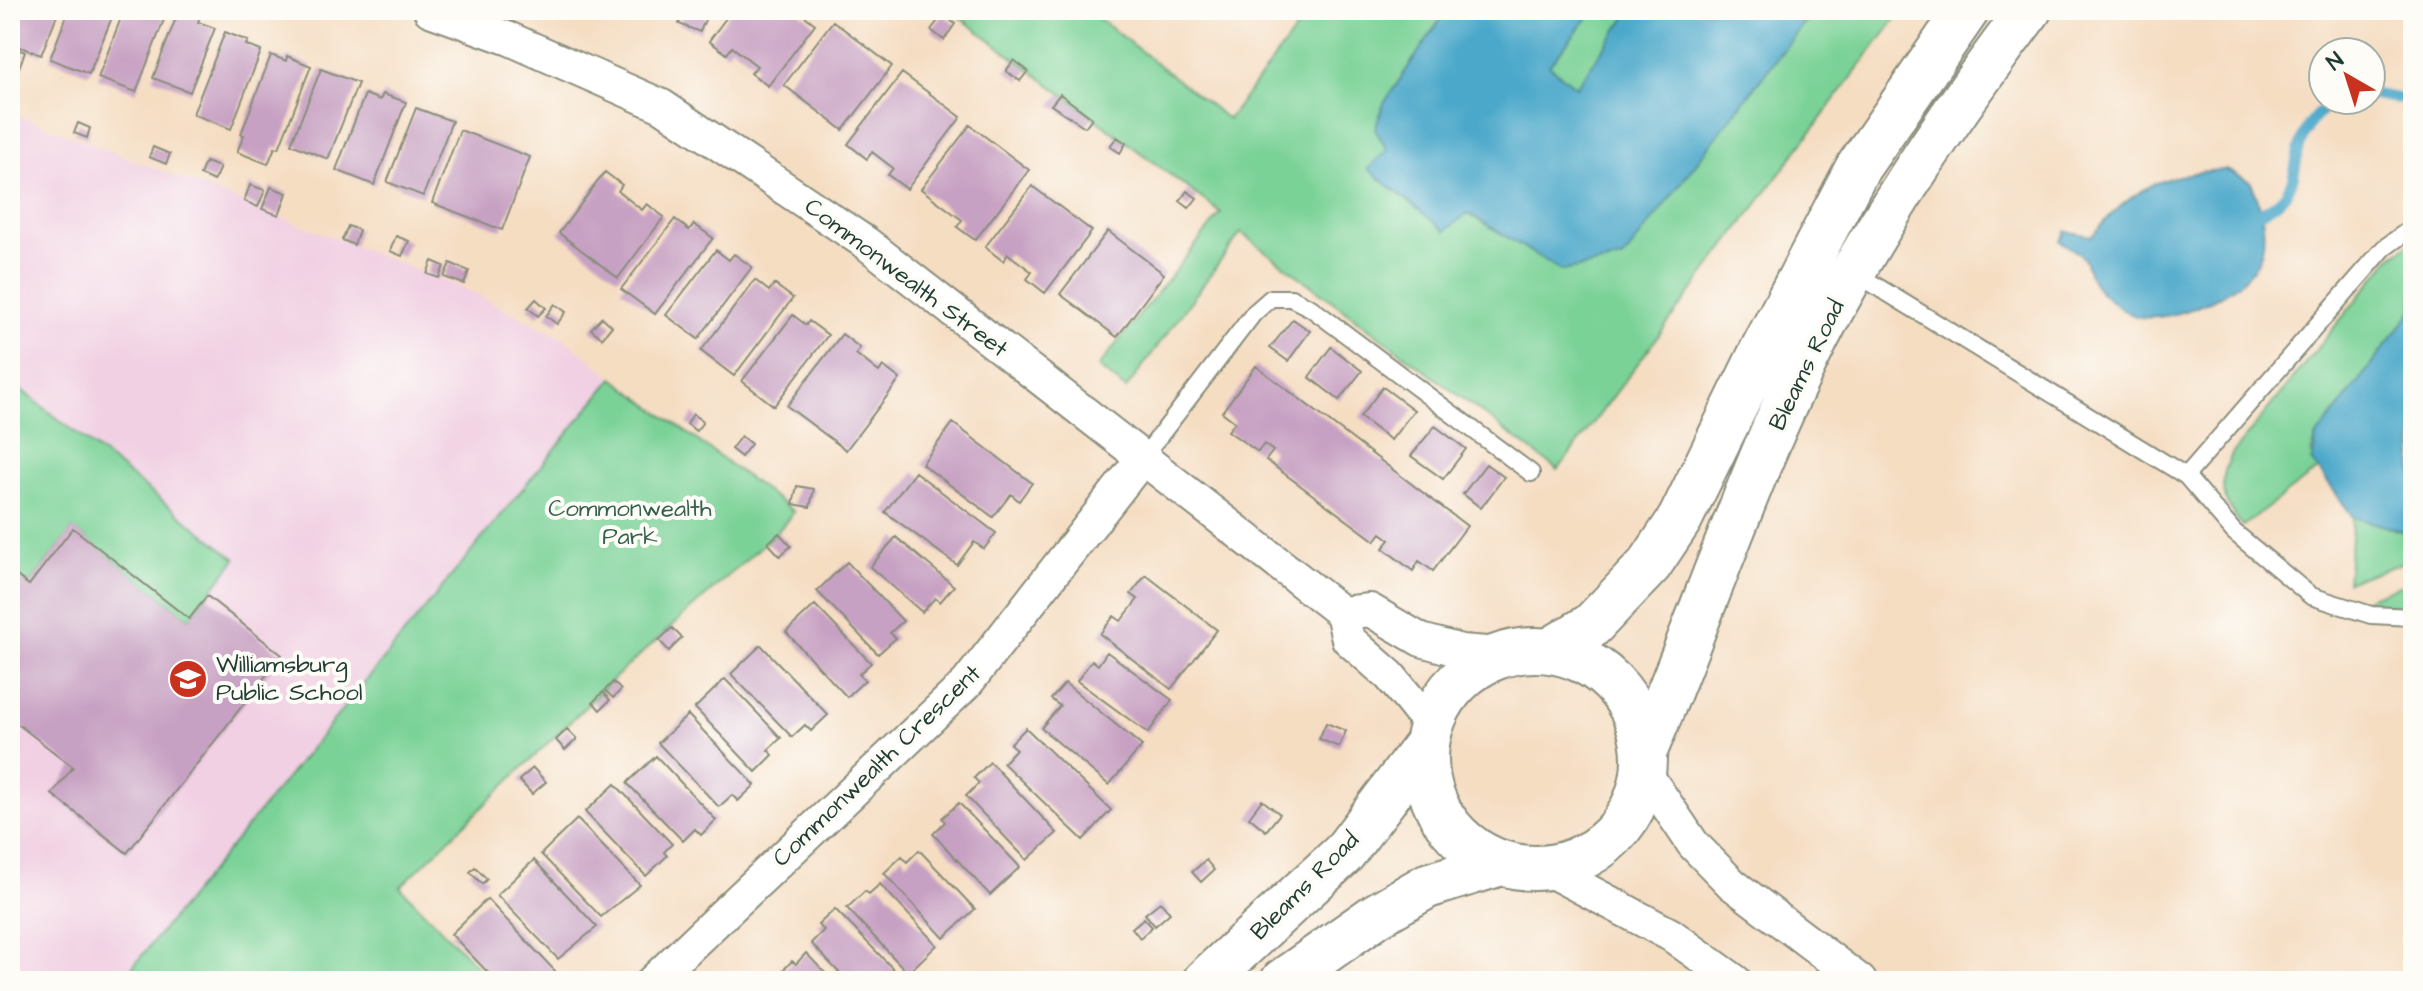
<svg xmlns="http://www.w3.org/2000/svg" width="2423" height="991" font-family="'Architects Daughter',sans-serif">
	<style>
		.built { fill: #f1d0e3 }
		.green { fill: #7ad297; stroke: #4c8866; stroke-width: 2 }
		.water { fill: #4ba8ca; stroke: #35727f; stroke-width: 2 }
		.lines { fill: none; stroke-linecap: round; stroke-linejoin: round }
		.stream { stroke: #4ba8ca; stroke-width: 11 }
		.building { fill: #c7a1c3 }
		.lane-casing { stroke: #8a8d7b; stroke-width: 20 }
		.street-casing { stroke: #8a8d7b; stroke-width: 36 }
		.secondary-casing { stroke: #8a8d7b; stroke-width: 48 }
		.lane { stroke: #fff; stroke-width: 16 }
		.street { stroke: #fff; stroke-width: 32 }
		.secondary { stroke: #fff; stroke-width: 44 }
		.labels { text-anchor: middle; dominant-baseline: central; stroke-width: 8; stroke-linejoin: round; paint-order: stroke }
		.street-label { font-size: 24px; fill: #1f3d34; stroke: #fdfcf7 }
		.park-label { font-size: 24px; fill: #36624d; stroke: #fdfcf7 }
		.poi-label { font-size: 24px; fill: #1f3d34; stroke: #fdfcf7; text-anchor: start }
	</style>
	<rect width="100%" height="100%" fill="#fdfcf7"/>
	<filter id="ink" filterUnits="userSpaceOnUse"><feTurbulence type="fractalNoise" baseFrequency=".0125" numOctaves="2"/><feDisplacementMap in="SourceGraphic" scale="16" xChannelSelector="R" yChannelSelector="G"/><feConvolveMatrix kernelMatrix="1 2 1 2 8 2 1 2 1" color-interpolation-filters="sRGB"/></filter>
	<filter id="wash" filterUnits="userSpaceOnUse"><feTurbulence type="fractalNoise" baseFrequency=".006" numOctaves="4" result="noise"/><feDisplacementMap in="SourceGraphic" scale="32" xChannelSelector="R" yChannelSelector="G"/><feGaussianBlur stdDeviation="1.8" result="paint"/><feColorMatrix in="noise" values="0 0 0 0 0 0 0 0 0 0 0 0 0 0 0 0 0 1.4 0 .05"/><feComposite in="paint" operator="in"/></filter>
	<g filter="url(#wash)">
		<rect width="100%" height="100%" fill="#f5ddc2"/>
		<path class="built" d="M10,112L465,289L566,340L613,378L121,981H10Z"/>
		<path class="green" d="M950,10H1088L1228,119L1311,10H1447L1384,103L1467,213L1562,271L1623,258L1808,18L1809,10H1902L1558,470L1241,233L1126,389L1098,367L1221,213Z
			M1594,10H1631L1576,88L1548,65Z
			M2413,241V310L2317,436L2311,453L2318,470L2243,526C2221,502 2217,483 2232,454L2391,257Z
			M613,378L794,512L778,531L621,672L400,887L491,981H121Z
			M10,381L236,559L189,619L73,529L29,585L10,571Z
			M2353,517L2413,534V559L2347,582Z
			M2413,581V609L2363,603L2367,598Z"/>
		<path class="water" d="M1447,10H1594L1549,65L1576,87L1631,10H1809L1808,17L1623,259L1562,271L1468,213L1445,231L1368,169L1387,150L1375,129L1384,103Z
			M2226,170L2250,181C2261,202 2269,236 2259,259C2246,292 2170,325 2136,316C2123,312 2100,294 2093,282C2088,276 2089,265 2084,259C2079,252 2067,246 2060,241L2066,231L2092,236C2132,188 2164,172 2226,170Z
			M2413,310V534L2353,517L2312,461L2317,436Z"/>
		<g class="lines">
			<path class="stream" d="M2371,94L2413,101
				M2249,218C2311,193 2284,168 2309,125C2315,114 2326,107 2336,100"/>
		</g>
		<g id="blocks">
			<path class="building" d="M14,10H59L41,55L10,43V21Z
				M69,10H115L89,74L50,59Z
				M124,10H150L165,17L136,92L98,78Z
				M179,10L201,14L198,22L215,28L190,92L153,78Z
				M667,10H709L700,32L679,24L682,16Z
				M732,10H797L815,24L768,86L751,73L757,66L732,47L727,54L709,41Z
				M943,14L955,24L944,40L931,30Z
				M833,21L892,66L843,130L784,85Z
				M225,32L248,41L246,45L261,51L231,129L193,114Z
				M10,46L25,52L18,70L10,67Z
				M271,55L286,61L287,56L311,66L279,148L275,147L268,164L237,152L244,135L241,134Z
				M1014,60L1028,71L1020,81L1006,71Z
				M321,69L358,83L328,159L291,144Z
				M902,73L961,117L907,189L888,175L893,168L872,152L867,159L848,144Z
				M365,94L380,100L383,94L406,102L374,185L336,170Z
				M1060,94L1092,118L1085,127L1051,105Z
				M416,108L452,121L423,196L387,182Z
				M78,123L90,128L87,138L74,133Z
				M970,125L1029,170L975,240L957,227L962,220L921,189Z
				M460,130L530,157L502,230L432,203Z
				M1117,137L1126,143L1120,153L1110,146Z
				M153,147L170,154L166,164L149,157Z
				M205,162L220,167L214,181L200,175Z
				M605,172L622,185L618,191L642,210L647,204L664,217L618,278L559,233Z
				M250,185L265,190L258,207L244,201Z
				M1032,186L1092,231L1045,293L1027,279L1032,272L1008,254L1003,261L985,247Z
				M271,187L287,193L279,215L262,209Z
				M1187,191L1197,198L1189,208L1180,201Z
				M675,219L689,230L694,224L713,238L655,314L621,289Z
				M348,226L359,230L354,245L342,240Z
				M1108,231L1164,274L1117,337L1060,294Z
				M396,236L409,241L402,256L390,251Z
				M716,250L729,260L734,254L752,267L698,339L666,315Z
				M432,261L444,266L439,278L427,274Z
				M450,263L469,271L464,284L444,277Z
				M755,280L769,291L774,284L793,298L734,376L701,351Z
				M536,299L546,308L538,316L528,308Z
				M555,304L566,312L557,324L546,316Z
				M793,315L806,325L809,321L828,335L774,406L742,381Z
				M602,317L612,326L602,338L591,329Z
				M1293,319L1310,331L1288,361L1270,348Z
				M842,334L860,348L856,354L879,372L883,366L900,379L846,450L787,406Z
				M1331,347L1362,371L1339,400L1309,377Z
				M1256,366L1467,526L1433,571L1419,561L1413,571L1383,548L1390,540L1381,533L1375,541L1266,460L1273,451L1264,444L1258,452L1228,431L1235,422L1222,412Z
				M1383,387L1414,410L1391,440L1360,417Z
				M693,414L703,422L696,431L687,424Z
				M953,423L1032,483L1019,501L1011,494L993,517L922,464Z
				M1435,426L1466,449L1443,479L1411,456Z
				M741,436L751,444L741,457L731,449Z
				M1486,464L1504,477L1481,508L1463,494Z
				M915,472L996,533L984,549L974,542L957,565L885,512Z
				M797,486L814,489L810,507L793,504Z
				M73,528L189,619L207,596L282,655L127,853L52,794L73,767L10,718V571L29,585Z
				M779,533L791,546L780,556L768,543Z
				M896,537L954,586L940,602L935,598L922,612L870,567Z
				M847,562L903,621L890,633L896,638L878,654L817,591Z
				M1146,575L1217,630L1171,689L1100,634L1114,616L1121,621L1138,599L1131,594Z
				M815,605L871,663L859,674L865,680L847,697L786,632Z
				M672,628L682,638L669,651L659,640Z
				M761,645L828,715L811,731L805,725L792,737L731,674Z
				M1107,652L1172,700L1148,733L1077,681L1092,660L1098,665Z
				M725,679L781,738L768,750L773,755L756,772L695,708Z
				M613,682L621,690L613,698L605,690Z
				M1065,683L1142,746L1109,785L1041,728L1060,706L1051,699Z
				M603,692L610,700L600,710L593,702Z
				M688,715L755,785L738,801L732,795L719,807L658,743Z
				M1326,723L1346,731L1339,747L1319,739Z
				M1026,728L1111,810L1083,840L1003,763L1016,749L1010,744Z
				M567,729L577,739L565,750L556,740Z
				M656,756L716,820L701,835L695,829L683,841L627,783Z
				M990,762L1057,833L1027,860L966,796L979,783L974,778Z
				M533,768L546,782L532,794L519,780Z
				M615,784L672,844L664,852L667,856L646,876L585,812Z
				M1262,800L1280,814L1266,831L1249,817Z
				M959,803L1020,867L990,895L933,834L945,822L942,818Z
				M577,819L640,885L601,917L541,854Z
				M919,850L975,909L944,938L884,873L902,856L907,862Z
				M534,860L597,927L558,959L497,895Z
				M1206,860L1214,870L1201,882L1192,872Z
				M475,867L487,879L482,884L470,872Z
				M880,884L937,945L908,973L847,908L865,891L869,894Z
				M487,899L556,972L547,981L534,978L496,981L451,934Z
				M1160,902L1170,913L1155,926L1145,914Z
				M835,909L902,978L899,981H847L811,943L824,930L818,925Z
				M1144,918L1152,927L1140,938L1132,928Z
				M806,953L833,981L775,978L792,961L796,964Z"/>
		</g>
	</g>
	<g filter="url(#ink)">
		<use href="#blocks" fill-opacity="0" stroke="#8a8d7b" stroke-width="2"/>
		<g class="lines">
			<g class="lane-casing">
				<path id="lane" d="M1855,273L2186,476L2234,532L2311,596L2371,615L2413,617
					M1142,459L1254,313L1271,298H1291L1311,308L1531,473
					M2186,476L2384,248L2413,227"/>
			</g>
			<g class="street-casing">
				<path id="street" d="M430,10L510,39L662,106L866,243L1342,613L1348,639L1390,676L1430,725
					M1342,613L1370,610L1421,640L1461,651L1500,654
					M1644,771L1693,844L1732,884L1860,981
					M1545,868L1671,935L1735,981
					M653,981L967,683L1142,459"/>
			</g>
			<g class="secondary-casing">
				<path id="secondary" d="M1426 759a109 109 0 1 1 218 0a109 109 0 1 1-218 0Z
					M1549,651L1592,625L1650,564L1680,519L1763,349L1857,169L1967,10
					M1644,753C1707,605 1756,449 1833,307C1890,203 1957,105 2029,10
					M1205,981L1343,854L1426,745
					M1283,981L1377,915L1427,886L1501,863"/>
			</g>
			<use href="#lane" class="lane"/>
			<use href="#street" class="street"/>
			<use href="#secondary" class="secondary"/>
		</g>
	</g>
	<defs>
		<g id="school-disc" transform="scale(2)"><circle r="9.5" fill="#c8321e" stroke="#fdfcf7"/><path d="M0-5L7-2L0 1L-7-2ZM-4 1L0 2.5L4 1V4Q0 6-4 4Z" fill="#fff"/></g>
	</defs>
	<g fill-rule="evenodd">
		<use href="#school-disc" x="188" y="679"/>
	</g>
	<g class="labels">
		<g class="street-label">
			<text transform="translate(906 278) rotate(37)">Commonwealth Street</text>
			<text transform="translate(1807 365) rotate(-64)">Bleams Road</text>
			<text transform="translate(877 766) rotate(-44)">Commonwealth Crescent</text>
			<text transform="translate(1305 886) rotate(-45)">Bleams Road</text>
		</g>
		<g class="park-label">
			<text x="630" y="509">Commonwealth<tspan x="630" dy="28">Park</tspan></text>
		</g>
		<g class="poi-label">
			<text x="216" y="665">Williamsburg<tspan x="216" dy="28">Public School</tspan></text>
		</g>
	</g>
	<rect width="2423" height="991" fill="none" stroke="#fdfcf7" stroke-width="40"/>
	<g transform="translate(2347 76) rotate(321)"><circle r="38" fill="#fdfcf7" stroke="#a4b0a9" stroke-width="2"/>
	<path d="M0-6L14 30L0 20L-14 30Z" fill="#c8321e"/>
	<text y="-12" font-size="22" font-weight="bold" text-anchor="middle" fill="#1f3d34">N</text>
	</g>
</svg>
